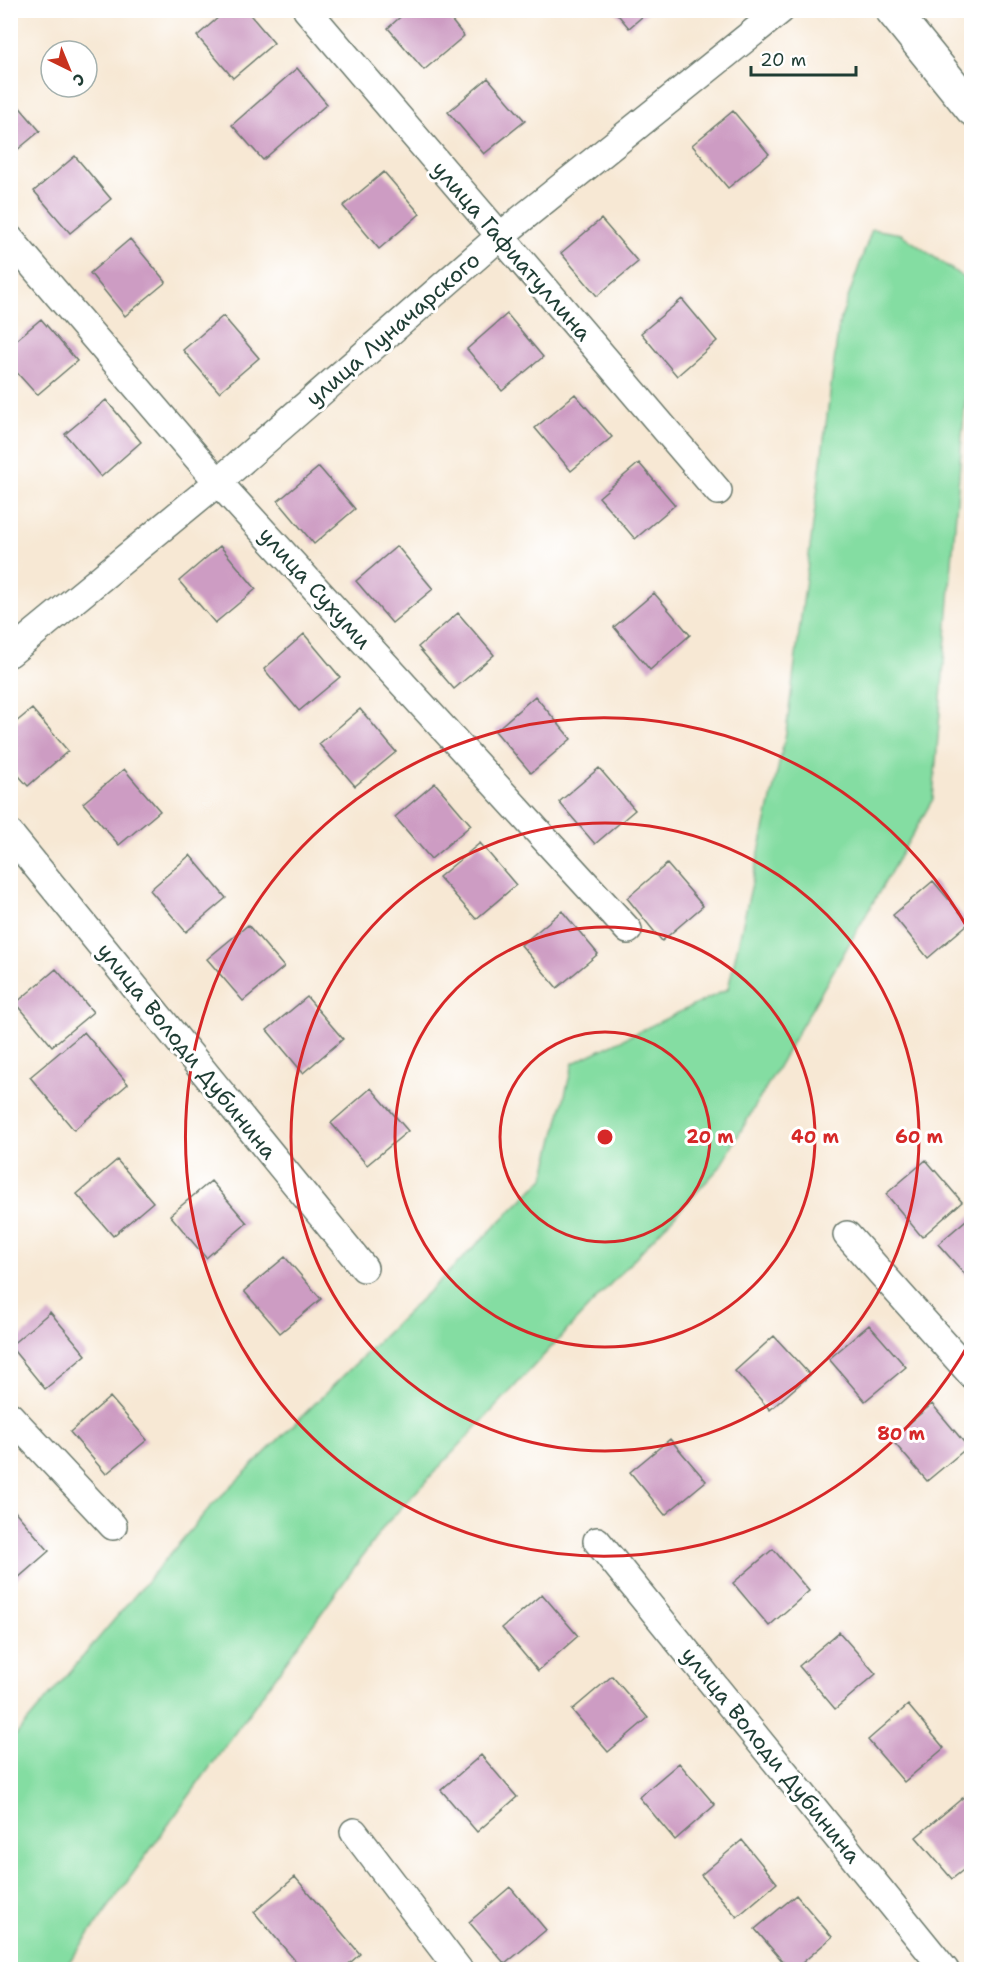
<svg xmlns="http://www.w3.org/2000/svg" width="982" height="1980" font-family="'Shantell Sans',sans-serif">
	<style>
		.green { fill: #84dda2; stroke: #528d6b; stroke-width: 1.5 }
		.building { fill: #cd9cc3 }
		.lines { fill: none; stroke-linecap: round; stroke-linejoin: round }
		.street-casing { stroke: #6b796c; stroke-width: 30 }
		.secondary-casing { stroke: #6b796c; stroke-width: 36 }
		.street { stroke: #fff; stroke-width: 27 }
		.secondary { stroke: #fff; stroke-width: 33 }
		.ring { fill: none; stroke: #d62828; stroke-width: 3 }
		.labels { text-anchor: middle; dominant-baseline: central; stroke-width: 6; stroke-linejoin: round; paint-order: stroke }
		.street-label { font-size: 22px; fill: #1f3d34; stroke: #fff }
		.centre { fill: #d62828; stroke: #fff; stroke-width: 3 }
		.ring-label { font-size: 18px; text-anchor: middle; font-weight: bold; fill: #d62828; stroke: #fff; stroke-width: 6; stroke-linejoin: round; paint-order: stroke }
	</style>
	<rect width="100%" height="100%" fill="#fff"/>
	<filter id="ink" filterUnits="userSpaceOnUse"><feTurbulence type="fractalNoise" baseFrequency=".0167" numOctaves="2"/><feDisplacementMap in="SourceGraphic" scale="12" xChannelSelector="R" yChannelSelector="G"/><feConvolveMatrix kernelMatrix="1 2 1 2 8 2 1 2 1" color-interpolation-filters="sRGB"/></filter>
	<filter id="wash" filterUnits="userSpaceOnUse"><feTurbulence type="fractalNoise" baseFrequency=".008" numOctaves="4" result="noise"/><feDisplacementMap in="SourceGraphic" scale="24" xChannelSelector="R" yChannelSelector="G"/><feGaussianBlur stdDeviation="1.35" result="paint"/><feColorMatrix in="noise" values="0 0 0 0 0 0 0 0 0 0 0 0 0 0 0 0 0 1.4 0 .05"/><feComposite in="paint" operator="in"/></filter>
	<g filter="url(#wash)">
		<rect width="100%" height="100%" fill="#f7e8d4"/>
		<path class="green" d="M872,229L901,234L971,283V325L933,799L720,1167L385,1525L64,1969H11V1741L211,1506L544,1178L573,1063L728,989L786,733L839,324Z"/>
		<g id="blocks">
			<path class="building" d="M227,10H246L274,43L233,78L197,36Z
				M408,10H443L464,36L424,70L388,28Z
				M614,10H650L629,28Z
				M297,68L327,104L263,160L232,125Z
				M488,78L525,121L484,154L448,112Z
				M10,96L40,131L10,156Z
				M733,111L769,154L728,188L692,145Z
				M75,156L111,199L70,233L34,191Z
				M384,172L420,214L379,249L343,206Z
				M601,219L638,262L597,296L561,253Z
				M130,239L166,282L125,316L90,273Z
				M682,299L717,341L677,376L641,333Z
				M507,314L543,357L502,391L467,349Z
				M223,316L259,358L219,392L183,350Z
				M41,319L77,361L37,395L10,365V345Z
				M575,394L612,437L571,471L535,428Z
				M106,400L141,442L101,477L65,434Z
				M639,463L675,505L635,539L599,497Z
				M319,467L355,509L314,544L278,501Z
				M220,546L256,589L215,623L179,581Z
				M397,546L433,589L392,623L356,581Z
				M654,593L690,635L650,670L614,627Z
				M458,613L494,655L454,689L418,647Z
				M304,634L340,677L299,711L264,669Z
				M535,696L571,739L531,773L495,731Z
				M32,709L68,751L28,786L10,766V727Z
				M360,709L396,752L355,786L319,744Z
				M599,768L635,810L595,844L559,802Z
				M124,769L160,811L119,845L83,803Z
				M435,783L471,825L431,859L395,817Z
				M480,843L516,885L476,919L439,877Z
				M190,855L226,898L186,932L150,890Z
				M667,864L703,906L662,941L627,898Z
				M933,881L969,923L928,958L893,915Z
				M562,911L598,954L557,988L521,945Z
				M248,925L284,967L243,1001L207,959Z
				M56,969L93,1012L52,1046L16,1003Z
				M307,997L343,1039L303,1073L267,1030Z
				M84,1032L128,1084L74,1130L30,1077Z
				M371,1088L408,1131L367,1165L331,1123Z
				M117,1160L153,1202L113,1236L77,1194Z
				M926,1160L962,1202L922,1237L886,1194Z
				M211,1181L247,1223L206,1258L170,1215Z
				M972,1215V1282L938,1244Z
				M285,1257L321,1299L280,1333L244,1291Z
				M50,1312L86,1355L45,1389L10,1346Z
				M869,1325L906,1367L865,1401L829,1359Z
				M774,1336L810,1375L770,1410L735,1371Z
				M110,1397L147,1440L106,1474L70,1432Z
				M932,1404L968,1447L927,1481L891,1439Z
				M670,1439L706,1481L665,1515L630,1472Z
				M13,1509L49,1551L10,1585V1512Z
				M773,1549L809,1591L769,1626L733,1583Z
				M542,1594L578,1636L538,1671L502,1628Z
				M839,1632L876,1674L835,1709L799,1666Z
				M612,1676L648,1718L608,1752L572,1710Z
				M908,1705L944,1748L904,1782L868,1740Z
				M481,1755L517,1797L477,1832L441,1790Z
				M679,1763L715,1805L675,1840L639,1797Z
				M972,1790V1863L952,1879L916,1837Z
				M742,1840L777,1883L737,1917L701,1875Z
				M295,1877L360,1954L342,1970H303L254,1912Z
				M510,1887L546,1930L505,1964L469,1922Z
				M796,1895L832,1937L794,1970H790L755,1929Z"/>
		</g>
	</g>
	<g filter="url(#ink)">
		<use href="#blocks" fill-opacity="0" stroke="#6b796c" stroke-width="1.5"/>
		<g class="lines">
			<g class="street-casing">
				<path id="street" d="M307,10L718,491
					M10,239L218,482L628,930
					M10,653L218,482L499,237L781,10
					M10,834L364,1268
					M847,1235L972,1375
					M10,1416L113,1526
					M597,1541L945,1970
					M354,1832L459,1970"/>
			</g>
			<g class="secondary-casing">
				<path id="secondary" d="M892,10L972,109"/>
			</g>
			<use href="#street" class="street"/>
			<use href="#secondary" class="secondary"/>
		</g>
	</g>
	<g class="ring">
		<circle cx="605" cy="1137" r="105"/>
		<circle cx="605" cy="1137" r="210"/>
		<circle cx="605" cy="1137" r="314"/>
		<path d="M971 1340A419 419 0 1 1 971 934"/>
	</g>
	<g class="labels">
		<g class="street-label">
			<text transform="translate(512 251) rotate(49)">улица Гафиатуллина</text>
			<text transform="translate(393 329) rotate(-41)">улица Луначарского</text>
			<text transform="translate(315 588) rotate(48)">улица Сухуми</text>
			<text transform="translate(187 1051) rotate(51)">улица Володи Дубинина</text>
			<text transform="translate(771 1755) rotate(51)">улица Володи Дубинина</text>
		</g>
	</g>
	<circle cx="605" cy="1137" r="9" class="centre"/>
	<g class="ring-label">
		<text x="710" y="1143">20 m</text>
		<text x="815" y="1143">40 m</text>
		<text x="919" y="1143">60 m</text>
		<text x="901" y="1440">80 m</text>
	</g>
	<rect width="982" height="1980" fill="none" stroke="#fff" stroke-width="36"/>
	<g transform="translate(69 69) rotate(137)"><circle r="28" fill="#ffffff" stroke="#a5b1ae" stroke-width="1.5"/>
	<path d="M0-4.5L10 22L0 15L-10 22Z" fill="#c8321e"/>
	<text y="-9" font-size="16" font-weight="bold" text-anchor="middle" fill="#1f3d34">С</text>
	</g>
	<path d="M751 66v9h105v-9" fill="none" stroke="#1f3d34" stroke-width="3"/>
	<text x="760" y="66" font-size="18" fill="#1f3d34" stroke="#ffffff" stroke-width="4.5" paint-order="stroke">20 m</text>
</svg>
